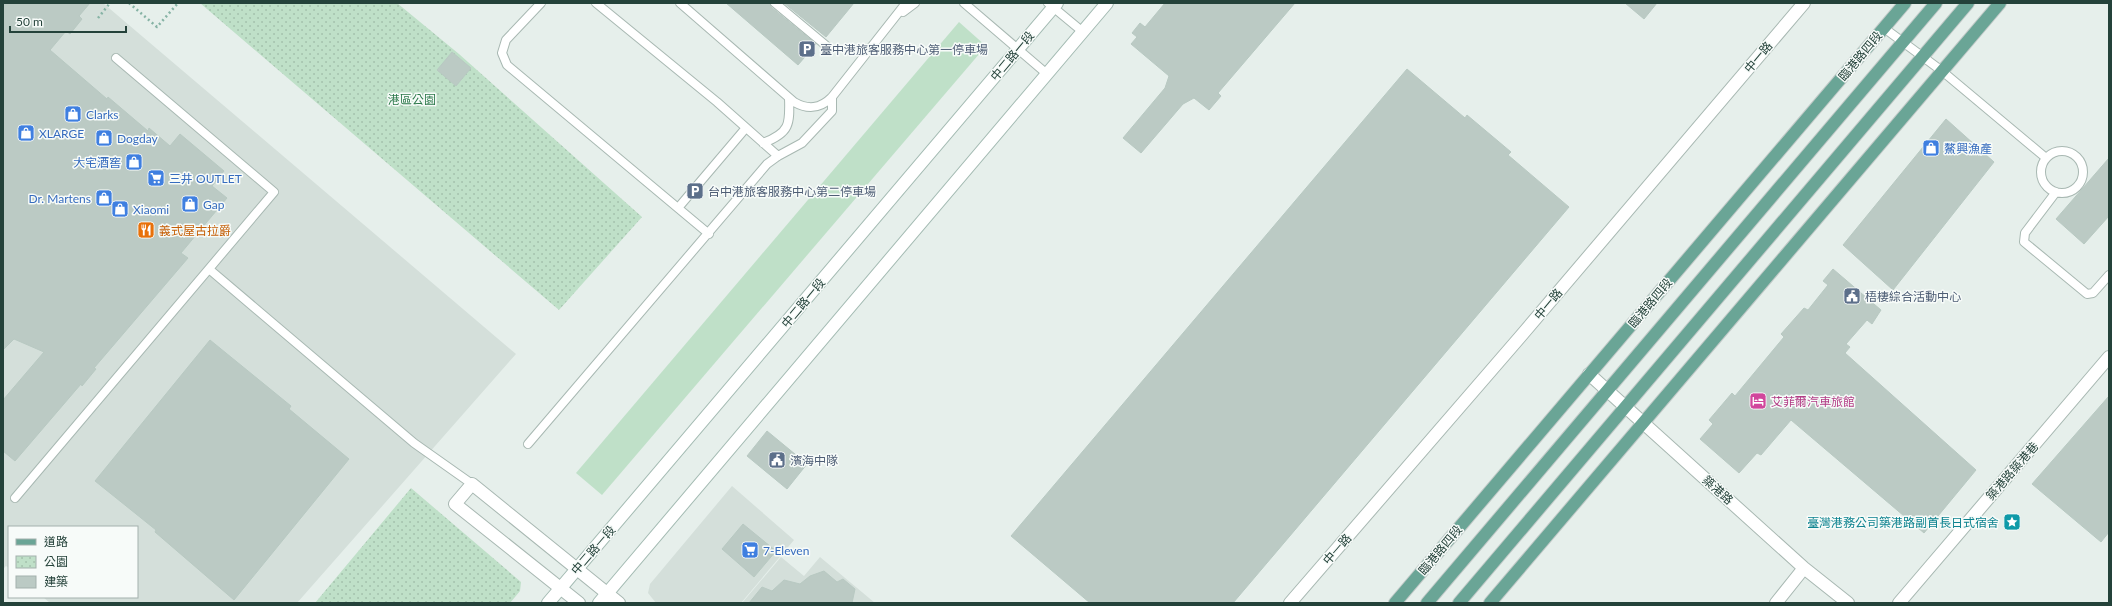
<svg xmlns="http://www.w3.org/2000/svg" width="2112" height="606" font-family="Lato,'Noto Sans TC',sans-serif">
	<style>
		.built { fill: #d4dfda }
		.park { fill: url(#park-dots) }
		.garden { fill: #bfe0c8 }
		.building { fill: #bbcac4; stroke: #b8c9c2 }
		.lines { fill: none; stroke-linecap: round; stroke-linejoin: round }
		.lane-casing { stroke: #a8b8b2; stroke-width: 10 }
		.street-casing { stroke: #a8b8b2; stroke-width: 14 }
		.secondary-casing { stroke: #a4bbb3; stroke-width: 14 }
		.primary-casing { stroke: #c2cac8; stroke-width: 14 }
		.path { stroke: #86b3a5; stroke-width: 2.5; stroke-dasharray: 2 3; stroke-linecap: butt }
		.lane { stroke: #fff; stroke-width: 8 }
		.street { stroke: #fff; stroke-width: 12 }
		.secondary { stroke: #fff; stroke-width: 12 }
		.primary { stroke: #6aa596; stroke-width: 12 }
		.labels { text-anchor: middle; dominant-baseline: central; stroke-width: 3; stroke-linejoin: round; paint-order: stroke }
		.service-label { font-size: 12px; fill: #4e5e75; stroke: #f7fbf9; text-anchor: start }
		.street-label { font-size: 12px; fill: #24423a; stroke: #f7fbf9 }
		.park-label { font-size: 12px; fill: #2d7a4b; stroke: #f7fbf9 }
		.shop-label { font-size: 12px; fill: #366cbe; stroke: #f7fbf9; text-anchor: start }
		.food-label { font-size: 12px; fill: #c56008; stroke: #f7fbf9; text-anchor: start }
		.hotel-label { font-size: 12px; fill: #b23c85; stroke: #f7fbf9; text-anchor: start }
		.culture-label { font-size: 12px; fill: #0d838f; stroke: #f7fbf9; text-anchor: end }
	</style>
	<defs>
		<pattern id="park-dots" width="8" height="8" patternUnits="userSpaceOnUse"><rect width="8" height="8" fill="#bfe0c8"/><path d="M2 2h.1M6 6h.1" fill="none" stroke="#a4c1ad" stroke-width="1.8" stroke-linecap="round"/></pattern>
	</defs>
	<rect width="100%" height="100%" fill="#e6efeb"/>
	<path class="built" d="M3,3H103L516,354L297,603H50L43,597H137V527H9V568L6,566L3,569Z
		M732,486L794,540L741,603H656L648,593L650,584Z
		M781,557L804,576L820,557L875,603H742Z"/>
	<path class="park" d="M200,3H397L459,54L642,217L559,310Z
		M411,488L521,582L520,591L510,603H315Z"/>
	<path class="garden" d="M959,22L986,46L602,495L576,473Z"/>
	<path class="building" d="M3,3H90L79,16L82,19L70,34L66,31L50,50L107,99L108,97L148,131L149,128L170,146L180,134L224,171L212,186L227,198L181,253L188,258L94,368L96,369L82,386L81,384L15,461L3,451V400L44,352L14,339L3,350Z
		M726,3H770L771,7L816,44L798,65Z
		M784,3H854L826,37Z
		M1165,3H1295L1218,93L1221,96L1209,110L1194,98L1183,104L1141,153L1123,138L1165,88L1169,76L1131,44L1137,37L1132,33L1140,23L1145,27Z
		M1625,3H1657L1644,19Z
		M452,52L471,68L456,86L437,70Z
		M1407,69L1465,118L1467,115L1511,152L1508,155L1569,207L1233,603H1090L1011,536Z
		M1946,119L1994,162L1893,290L1843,245Z
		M2109,158V216L2084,244L2056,219Z
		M1833,269L1881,310L1872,324L1867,320L1846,344L1850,347L1845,353L1976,470L1924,533L1791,420L1761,455L1757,453L1739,473L1700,439L1713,424L1709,420L1732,393L1735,396L1784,337L1781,334L1804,308L1808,310L1828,285L1823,281Z
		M210,340L291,406L289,409L349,459L234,600L155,532L156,530L95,481Z
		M2109,396V532L2101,542L2032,484Z
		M767,431L807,464L787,489L747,456Z
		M743,524L776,551L754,577L722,549Z
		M824,571L837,582L843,579L855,589L852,603H749L762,587L772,591L784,580L800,584L810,576Z"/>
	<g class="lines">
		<g class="lane-casing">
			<path id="lane" d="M541,3L506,40L502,53L507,65L709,234
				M596,3L717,102L778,156
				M680,3L794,102C808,110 820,109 832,97L906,3
				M775,3L829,48
				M964,3L1047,74
				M1048,3L1083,32
				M903,12L915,3
				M1884,28L1942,71L2046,158
				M763,143C790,133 790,124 789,98
				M2041 172a21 21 0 1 1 42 0a21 21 0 1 1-42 0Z
				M2056,192L2025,233L2024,242L2087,294L2093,293L2109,275
				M678,208L745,129
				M209,269L414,443L472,484
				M528,444L767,164L778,156L802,143L832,111V97
				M15,498L274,192L116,58"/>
		</g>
		<g class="street-casing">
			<path id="street" d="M1589,374L1804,568L1848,603
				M579,603L455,504L472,484L619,603
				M1290,603L1520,337L1804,3
				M1776,603L1804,568
				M1899,603L2109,357"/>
		</g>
		<g class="secondary-casing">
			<path id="secondary" d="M548,603L1057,3
				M599,603L1107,3"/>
		</g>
		<g class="primary-casing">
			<path id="primary" d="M1395,603L1905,3
				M1427,603L1936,3
				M1459,603L1968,3
				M1490,603L2000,3"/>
		</g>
		<path class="path" d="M129,3L157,27L178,3
			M98,18L110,3"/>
		<use href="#lane" class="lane"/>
		<use href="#street" class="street"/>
		<use href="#secondary" class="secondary"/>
		<use href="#primary" class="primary"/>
	</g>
	<defs>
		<g id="parking-square" transform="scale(0.9)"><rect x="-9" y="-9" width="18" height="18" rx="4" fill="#5c6f8a" stroke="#f7fbf9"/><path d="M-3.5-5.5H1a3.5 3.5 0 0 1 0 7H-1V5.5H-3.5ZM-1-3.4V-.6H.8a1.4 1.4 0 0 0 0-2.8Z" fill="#fff"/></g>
		<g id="shop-square" transform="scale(0.9)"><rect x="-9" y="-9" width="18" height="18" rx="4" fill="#3f7fe0" stroke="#f7fbf9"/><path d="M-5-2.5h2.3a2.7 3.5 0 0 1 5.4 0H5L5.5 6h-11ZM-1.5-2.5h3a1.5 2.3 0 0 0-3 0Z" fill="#fff"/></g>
		<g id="supermarket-square" transform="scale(0.9)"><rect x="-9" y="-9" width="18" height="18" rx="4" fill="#3f7fe0" stroke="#f7fbf9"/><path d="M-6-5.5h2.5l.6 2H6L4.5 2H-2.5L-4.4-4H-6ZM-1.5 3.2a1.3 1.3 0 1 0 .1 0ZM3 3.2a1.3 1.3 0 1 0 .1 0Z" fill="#fff"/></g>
		<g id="restaurant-square" transform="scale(0.9)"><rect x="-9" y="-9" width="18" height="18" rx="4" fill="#e8710a" stroke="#f7fbf9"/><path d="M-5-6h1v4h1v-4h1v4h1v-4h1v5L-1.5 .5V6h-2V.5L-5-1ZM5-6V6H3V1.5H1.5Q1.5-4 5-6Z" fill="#fff"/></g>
		<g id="civic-square" transform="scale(0.9)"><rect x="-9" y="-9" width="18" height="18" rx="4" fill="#5c6f8a" stroke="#f7fbf9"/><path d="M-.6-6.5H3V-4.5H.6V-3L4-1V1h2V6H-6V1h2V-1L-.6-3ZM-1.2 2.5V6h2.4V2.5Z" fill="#fff"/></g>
		<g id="hotel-square" transform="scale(0.9)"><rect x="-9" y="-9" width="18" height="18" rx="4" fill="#d1479c" stroke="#f7fbf9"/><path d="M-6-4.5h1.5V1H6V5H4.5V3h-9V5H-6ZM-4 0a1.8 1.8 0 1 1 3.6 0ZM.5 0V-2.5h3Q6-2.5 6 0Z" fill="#fff"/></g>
		<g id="sight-square" transform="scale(0.9)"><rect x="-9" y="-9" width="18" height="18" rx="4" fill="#0f9aa8" stroke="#f7fbf9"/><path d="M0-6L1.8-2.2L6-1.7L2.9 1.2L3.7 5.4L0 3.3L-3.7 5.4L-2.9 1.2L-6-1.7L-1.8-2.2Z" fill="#fff"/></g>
	</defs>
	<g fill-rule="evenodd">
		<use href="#parking-square" x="807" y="49"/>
		<use href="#shop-square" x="73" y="114"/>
		<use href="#shop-square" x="26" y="133"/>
		<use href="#shop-square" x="104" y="138"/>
		<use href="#shop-square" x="1931" y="148"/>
		<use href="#shop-square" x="134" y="162"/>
		<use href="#supermarket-square" x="156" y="178"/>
		<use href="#parking-square" x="695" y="191"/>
		<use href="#shop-square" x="104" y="198"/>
		<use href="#shop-square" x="190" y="204"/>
		<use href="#shop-square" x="120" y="209"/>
		<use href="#restaurant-square" x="146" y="230"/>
		<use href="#civic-square" x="1852" y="296"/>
		<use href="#hotel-square" x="1758" y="401"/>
		<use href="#civic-square" x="777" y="460"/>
		<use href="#sight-square" x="2012" y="522"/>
		<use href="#supermarket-square" x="750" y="550"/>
	</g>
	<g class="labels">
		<g class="service-label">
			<text x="820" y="49">臺中港旅客服務中心第一停車場</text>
			<text x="708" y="191">台中港旅客服務中心第二停車場</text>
			<text x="1865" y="296">梧棲綜合活動中心</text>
			<text x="790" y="460">濱海中隊</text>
		</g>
		<g class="street-label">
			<text transform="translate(1012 56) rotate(-50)">中二路一段</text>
			<text transform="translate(1860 56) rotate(-50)">臨港路四段</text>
			<text transform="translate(1758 57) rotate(-50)">中一路</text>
			<text transform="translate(803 303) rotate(-50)">中二路一段</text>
			<text transform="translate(1650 303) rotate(-50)">臨港路四段</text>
			<text transform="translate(1548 304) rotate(-50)">中一路</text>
			<text transform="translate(2012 471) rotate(-49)">築港路築港巷</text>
			<text transform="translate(1718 490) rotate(42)">築港路</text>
			<text transform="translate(1337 549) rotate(-49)">中一路</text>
			<text transform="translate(593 550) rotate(-49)">中二路一段</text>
			<text transform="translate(1440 550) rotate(-50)">臨港路四段</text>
		</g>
		<g class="park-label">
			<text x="412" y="99">港區公園</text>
		</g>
		<g class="shop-label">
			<text x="86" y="114">Clarks</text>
			<text x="39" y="133">XLARGE</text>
			<text x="117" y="138">Dogday</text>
			<text x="1944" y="148">鰲興漁產</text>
			<text x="121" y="162" text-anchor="end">大宅酒窖</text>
			<text x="169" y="178">三井 OUTLET</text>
			<text x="91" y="198" text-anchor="end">Dr. Martens</text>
			<text x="203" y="204">Gap</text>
			<text x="133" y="209">Xiaomi</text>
			<text x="763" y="550">7-Eleven</text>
		</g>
		<g class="food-label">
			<text x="159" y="230">義式屋古拉爵</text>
		</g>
		<g class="hotel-label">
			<text x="1771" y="401">艾菲爾汽車旅館</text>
		</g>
		<g class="culture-label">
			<text x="1999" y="522">臺灣港務公司築港路副首長日式宿舍</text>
		</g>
	</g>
	<rect width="2112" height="606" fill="none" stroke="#24423a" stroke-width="8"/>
	<rect x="8" y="526" width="130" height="72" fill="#f7fbf9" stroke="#a3b1ad"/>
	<rect x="16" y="539" width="20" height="6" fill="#6aa596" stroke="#a3b1ad"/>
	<text x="44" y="546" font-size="12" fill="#24423a">道路</text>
	<rect x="16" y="556" width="20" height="12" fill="url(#park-dots)" stroke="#a3b1ad"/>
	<text x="44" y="566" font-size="12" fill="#24423a">公園</text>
	<rect x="16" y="576" width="20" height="12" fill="#bbcac4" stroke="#a3b1ad"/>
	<text x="44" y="586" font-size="12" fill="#24423a">建築</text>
	<path d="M10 26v6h116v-6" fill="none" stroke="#24423a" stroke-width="2"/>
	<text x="16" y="26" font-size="12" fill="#24423a" stroke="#f7fbf9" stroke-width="3" paint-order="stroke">50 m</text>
</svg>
